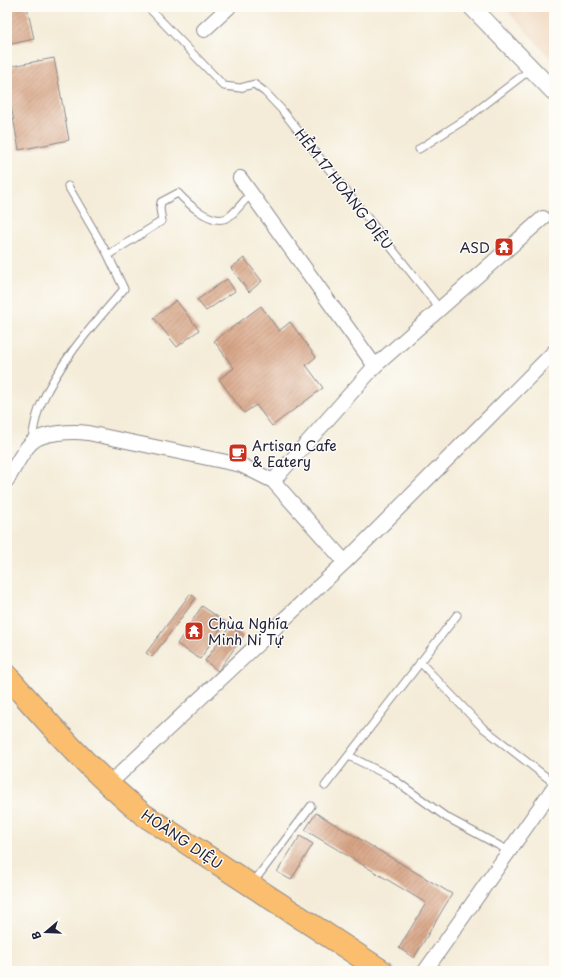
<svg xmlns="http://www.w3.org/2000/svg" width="561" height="978" font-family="'Playpen Sans',sans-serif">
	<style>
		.built { fill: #f0d6bc }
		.building { fill: url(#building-hatch) }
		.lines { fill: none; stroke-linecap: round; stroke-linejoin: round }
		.service-casing { stroke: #8b878a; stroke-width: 9 }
		.minor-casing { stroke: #8b878a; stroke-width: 16 }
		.tertiary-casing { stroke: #8b878a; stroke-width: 19 }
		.primary-casing { stroke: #8b878a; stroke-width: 24 }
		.service { stroke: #fff; stroke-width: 7 }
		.minor { stroke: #fff; stroke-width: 14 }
		.tertiary { stroke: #fff; stroke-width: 17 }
		.primary { stroke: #fabe6e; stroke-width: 22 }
		.labels { text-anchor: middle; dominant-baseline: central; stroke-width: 3; stroke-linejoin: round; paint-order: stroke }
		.street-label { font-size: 14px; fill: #22223b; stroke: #fdfcf7 }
		.poi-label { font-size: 14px; fill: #22223b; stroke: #fdfcf7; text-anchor: start }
	</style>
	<defs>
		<pattern id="building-hatch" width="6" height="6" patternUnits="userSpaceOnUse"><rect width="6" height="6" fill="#d7a383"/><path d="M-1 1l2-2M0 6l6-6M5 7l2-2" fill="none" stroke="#ae846c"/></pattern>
	</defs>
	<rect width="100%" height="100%" fill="#fdfcf7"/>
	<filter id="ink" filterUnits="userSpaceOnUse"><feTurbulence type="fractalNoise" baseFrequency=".025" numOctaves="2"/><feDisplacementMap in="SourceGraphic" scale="8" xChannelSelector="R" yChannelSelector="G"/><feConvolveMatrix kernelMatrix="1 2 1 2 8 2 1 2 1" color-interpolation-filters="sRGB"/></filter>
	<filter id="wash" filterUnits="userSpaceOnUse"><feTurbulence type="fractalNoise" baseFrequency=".012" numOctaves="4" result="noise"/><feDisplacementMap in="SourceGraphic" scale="16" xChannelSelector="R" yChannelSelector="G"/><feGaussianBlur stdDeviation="0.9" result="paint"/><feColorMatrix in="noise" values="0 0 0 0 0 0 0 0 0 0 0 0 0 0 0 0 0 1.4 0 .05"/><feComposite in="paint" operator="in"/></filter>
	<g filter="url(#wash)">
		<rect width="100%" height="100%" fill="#f4ecd8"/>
		<path class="built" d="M504,7H554V62Z"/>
		<g id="blocks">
			<path class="building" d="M7,7H27L34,39L7,45Z
				M54,58L69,140L19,150L7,84V67Z
				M244,258L262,281L249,292L231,268Z
				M227,279L235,291L206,311L197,300Z
				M176,300L199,330L177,347L154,318Z
				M261,306L279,331L290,322L316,357L306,365L323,388L272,426L256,405L244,413L219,379L234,368L214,341Z
				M190,594L196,598L152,657L146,653Z
				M202,606L225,622L200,659L177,644Z
				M230,626L244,635L218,671L205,661Z
				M316,813L452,894L414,958L399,948L426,903L305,830Z
				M300,836L313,844L291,880L277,872Z"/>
		</g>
	</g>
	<g filter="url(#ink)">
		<use href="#blocks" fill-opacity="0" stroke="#8b878a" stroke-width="1"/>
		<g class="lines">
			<g class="service-casing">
				<path id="service" d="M148,7L224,86L240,88L254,84L265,92L281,109L440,309
					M419,149L466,119L531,69
					M108,255L162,221L160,209L161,202L178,193C188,204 211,225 227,218C233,215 246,199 251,193
					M31,443C34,430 35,416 41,404C60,361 93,325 124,289L108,255L68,186
					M420,662L482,727L554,783
					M349,756L389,776L446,817L509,851
					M325,786L457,615
					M252,884L311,806"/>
			</g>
			<g class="minor-casing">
				<path id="minor" d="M204,30L229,7
					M240,178L375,366
					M7,480C14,469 21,453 31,443C42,432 73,431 88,433L241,465L273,481
					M345,562L554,352
					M108,785L345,562L273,481L375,366L543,218
					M425,971L554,787"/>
			</g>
			<g class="tertiary-casing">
				<path id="tertiary" d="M472,7L554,92"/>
			</g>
			<g class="primary-casing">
				<path id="primary" d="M7,676C50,725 93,774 144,815L382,971"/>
			</g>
			<use href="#service" class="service"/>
			<use href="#minor" class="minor"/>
			<use href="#tertiary" class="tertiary"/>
			<use href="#primary" class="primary"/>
		</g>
	</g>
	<defs>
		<g id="temple-square" transform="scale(1)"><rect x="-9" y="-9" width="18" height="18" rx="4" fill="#c8321e" stroke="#fdfcf7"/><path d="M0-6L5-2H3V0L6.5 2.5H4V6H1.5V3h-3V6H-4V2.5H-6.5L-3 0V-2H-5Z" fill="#fff"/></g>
		<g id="cafe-square" transform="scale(1)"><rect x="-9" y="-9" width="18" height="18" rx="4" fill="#c8321e" stroke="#fdfcf7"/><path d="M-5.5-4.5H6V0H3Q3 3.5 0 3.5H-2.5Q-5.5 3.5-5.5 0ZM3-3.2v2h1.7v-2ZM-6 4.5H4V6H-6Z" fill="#fff"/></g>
	</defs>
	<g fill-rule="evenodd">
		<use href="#temple-square" x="504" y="247"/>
		<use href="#cafe-square" x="238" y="453"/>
		<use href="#temple-square" x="194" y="631"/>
	</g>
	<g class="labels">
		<g class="street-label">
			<text transform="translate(344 189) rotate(52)">HẺM 17 HOÀNG DIỆU</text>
			<text transform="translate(182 839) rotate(34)">HOÀNG DIỆU</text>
		</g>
		<g class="poi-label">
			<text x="490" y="247" text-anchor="end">ASD</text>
			<text x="252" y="445">Artisan Cafe<tspan x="252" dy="16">&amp; Eatery</tspan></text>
			<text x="208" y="623">Chùa Nghĩa<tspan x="208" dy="16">Minh Ni Tự</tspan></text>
		</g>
	</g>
	<rect width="561" height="978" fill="none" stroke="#fdfcf7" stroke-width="24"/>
	<g transform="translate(46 932) rotate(251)" stroke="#fdfcf7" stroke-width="3" paint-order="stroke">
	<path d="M0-3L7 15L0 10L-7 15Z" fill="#22223b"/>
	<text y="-6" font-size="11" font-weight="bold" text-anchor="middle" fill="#22223b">B</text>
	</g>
</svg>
